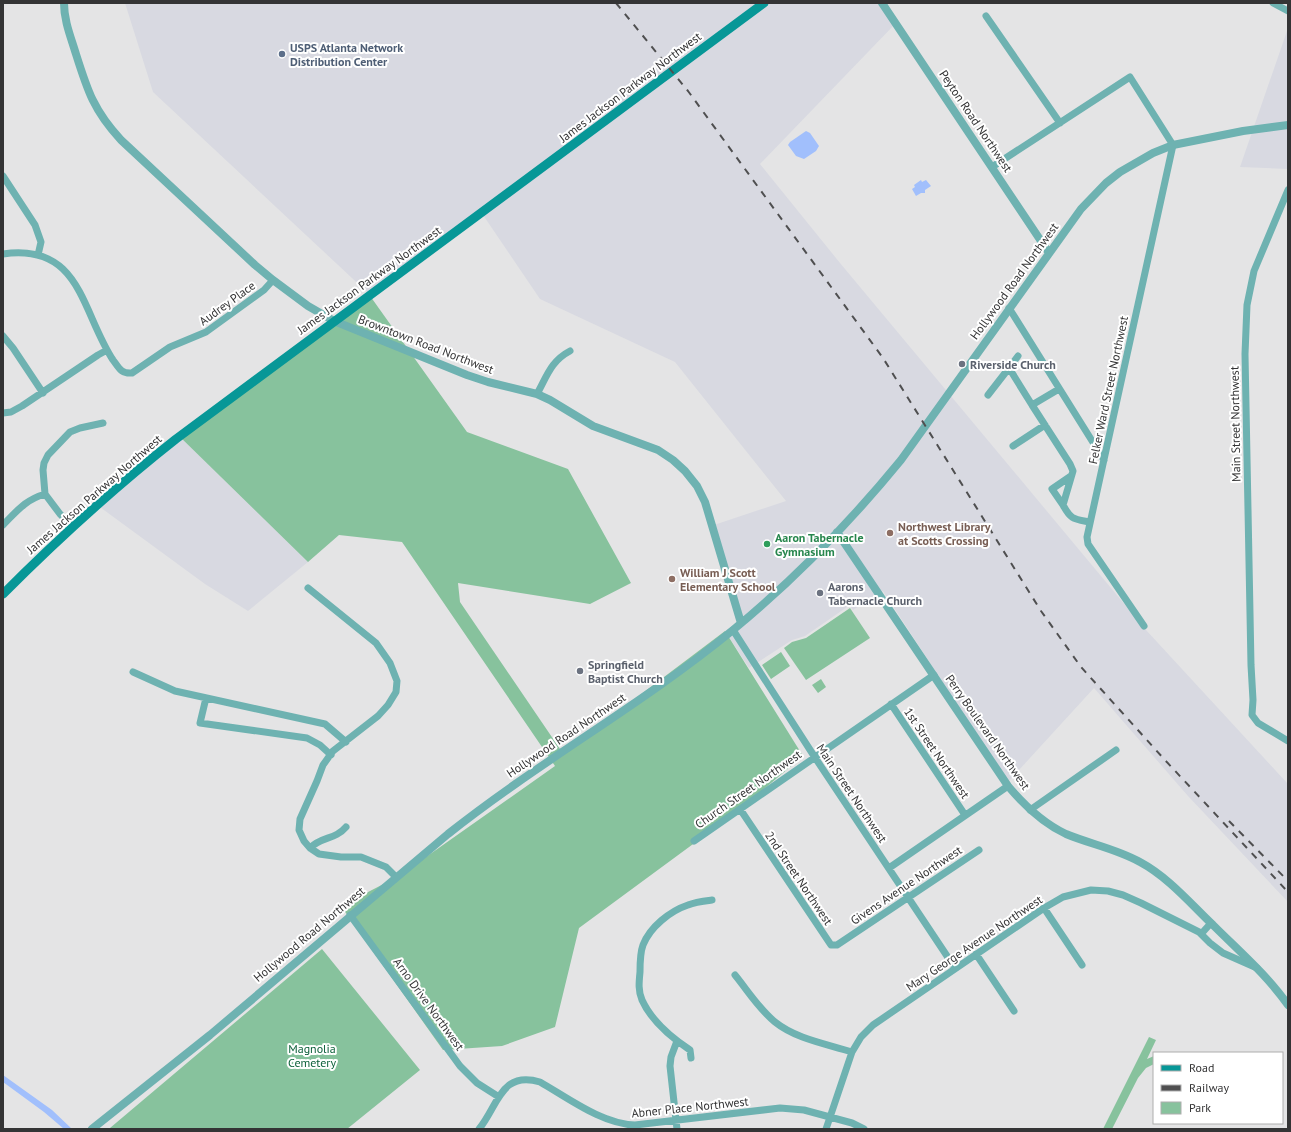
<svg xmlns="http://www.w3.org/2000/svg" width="1291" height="1132" font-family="'PT Sans',sans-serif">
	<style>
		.built { fill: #d8d9e1 }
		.green { fill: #87c29d }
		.water { fill: #a1bffc }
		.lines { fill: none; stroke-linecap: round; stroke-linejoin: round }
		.minor { stroke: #6eb2b1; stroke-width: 7 }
		.tertiary { stroke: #6eb2b1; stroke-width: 8 }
		.secondary { stroke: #079797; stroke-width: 9 }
		.rail { stroke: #4f4f50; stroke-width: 2; stroke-dasharray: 7 7; stroke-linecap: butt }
		.service-dot { fill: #5c6f8a; stroke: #fff; stroke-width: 1.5 }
		.worship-dot { fill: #6b7280; stroke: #fff; stroke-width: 1.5 }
		.education-dot { fill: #8d6e63; stroke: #fff; stroke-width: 1.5 }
		.leisure-dot { fill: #2e9e5b; stroke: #fff; stroke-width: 1.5 }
		.labels { text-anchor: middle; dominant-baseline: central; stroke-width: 4; stroke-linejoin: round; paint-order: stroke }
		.service-label { font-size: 12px; font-weight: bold; fill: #4e5e75; stroke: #fff; text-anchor: start }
		.street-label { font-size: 12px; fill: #343435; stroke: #fff }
		.worship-label { font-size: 12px; font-weight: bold; fill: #5b616d; stroke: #fff; text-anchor: start }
		.education-label { font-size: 12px; font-weight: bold; fill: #785e54; stroke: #fff; text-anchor: start }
		.leisure-label { font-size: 12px; font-weight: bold; fill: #27864d; stroke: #fff; text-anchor: start }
		.park-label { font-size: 12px; fill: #0a5f38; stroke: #fff }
	</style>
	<rect width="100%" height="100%" fill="#e4e4e5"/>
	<path class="built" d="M125,3H883L896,23L760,164L840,263L1146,630L1288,784V902L1188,796L1094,688L1008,782L883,591L853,610L850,605L805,636L792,640L749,668L725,631L737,623L711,526L786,501L675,362L540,299L481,212L368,293L153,92Z
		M1288,28V169L1240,167Z
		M178,435L308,562L248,611L205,584L93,502L149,455Z"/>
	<path class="green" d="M368,293L467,432L568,469L631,583L590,604L458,583L460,602L560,749L603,723L725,631L803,756L738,811L579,928L555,1027L502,1046L443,1050L341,906L399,876L555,766L402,542L339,535L308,562L178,435Z
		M850,608L870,638L806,680L784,648L792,642L806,638Z
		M781,652L790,666L771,679L762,665Z
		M821,679L826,687L818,693L812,685Z
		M322,949L420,1070L347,1129H111L110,1128Z
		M1149,1037L1156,1040L1147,1059L1154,1056V1064L1146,1068L1138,1078L1112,1129H1103Z"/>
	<path class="water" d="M806,131L810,133L819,146L816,151L804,159L796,156L788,145L790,142Z
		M921,180L922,182L926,180L931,186L925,190V193H921L916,196L912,189L915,187L914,185Z
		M3,1075L52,1110L72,1129H64L44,1112L3,1082Z"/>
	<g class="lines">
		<path class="minor" d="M1273,3L1288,11
			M986,16L1060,123
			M992,167L1130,77L1173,145L1087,537L1088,544L1144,626
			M3,176L35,225L41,242L38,255
			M1288,190L1254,271L1247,305L1245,354L1251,665L1253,700L1252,715L1258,723L1288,741
			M3,254C81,243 81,311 113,360C119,368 121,374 132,373L170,347L206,332L264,290L273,280
			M1009,308L1104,460
			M3,336L13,348L43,393
			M1018,356L1009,368L1032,405L1059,389
			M537,394C547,376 551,361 570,351
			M988,395L1009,368
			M1032,405L1070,464L1073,471L1063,505C1071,520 1074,519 1090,522
			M3,413L11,412L22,406L98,355L107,350
			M1013,446L1045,425
			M1063,505L1052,489L1071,476
			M3,525C17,511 25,500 45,494
			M72,526L60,514L45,494L43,470L44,463L48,455L70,432L80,428L103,423
			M308,588L376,643L390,663L397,681L396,692L388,705L378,716L333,751L323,765L317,781L300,819L299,830L304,841L310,848L319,854L341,857H361L386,867L396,877
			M733,630L814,756L955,968
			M133,672L175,691L325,724L346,742
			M206,698L200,723L307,738L320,745L331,755
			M891,704L965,815
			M740,809L831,945H837L979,850
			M1030,810L1116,750
			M694,841L934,675
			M310,848C322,836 335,840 346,827
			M889,868L1008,786
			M1044,908L1082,965
			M350,915L460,1066L477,1083L499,1097
			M1199,932L1202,933L1211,923
			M976,954L1014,1011
			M735,975C748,991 759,1009 775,1022C796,1039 827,1044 852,1052
			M691,1058L690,1050C672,1038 651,1020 642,1000C638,991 639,982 640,972C640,964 640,953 643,945C650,927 670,911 688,905C695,902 704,901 712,900
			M479,1129C498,1106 501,1070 540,1082C568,1098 602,1124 635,1125L780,1108L804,1110L852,1123L864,1129
			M677,1129L670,1066L671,1057L677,1041
			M826,1129L852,1052L861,1037L873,1025L1044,908L1063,897L1091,890L1108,891L1123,895L1141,903L1199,932L1210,943L1223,953L1257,968"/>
		<path class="tertiary" d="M64,3C64,20 70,35 75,51C87,89 93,110 121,140L255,265L273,280L308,306L334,321L467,375L488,382L537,394L550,400L593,426L658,450L673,460L685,471L697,486L705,502L741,623
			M882,3L1049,253
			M837,532L1008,786C1024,805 1043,823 1066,834C1090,844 1117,849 1140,862C1168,877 1190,903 1213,925C1239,951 1267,975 1288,1005
			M92,1129L210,1035L448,834C540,761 643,704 733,630C795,579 851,521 901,460L1081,209L1106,183L1120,172L1153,153L1173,145L1243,131L1288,125"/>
		<path class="secondary" d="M3,594C58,539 115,487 176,439L764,3"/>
		<path class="rail" d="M616,3L688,91L883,358L1041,611L1081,667L1164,759L1288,892
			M1229,821L1288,881"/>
	</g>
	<circle class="service-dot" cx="282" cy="54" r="4"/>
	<g class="worship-dot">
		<circle cx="962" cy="364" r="4"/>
		<circle cx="820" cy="593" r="4"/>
		<circle cx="580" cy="671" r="4"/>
	</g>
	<g class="education-dot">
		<circle cx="890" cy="533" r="4"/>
		<circle cx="672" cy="579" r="4"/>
	</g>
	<circle class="leisure-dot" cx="767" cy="544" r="4"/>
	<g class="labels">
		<g class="service-label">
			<text x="290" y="47">USPS Atlanta Network<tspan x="290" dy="14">Distribution Center</tspan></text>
		</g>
		<g class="street-label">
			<text transform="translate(630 87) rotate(-37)">James Jackson Parkway Northwest</text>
			<text transform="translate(976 121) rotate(56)">Peyton Road Northwest</text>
			<text transform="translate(369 280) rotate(-36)">James Jackson Parkway Northwest</text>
			<text transform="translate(1014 281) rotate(-54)">Hollywood Road Northwest</text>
			<text transform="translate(227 303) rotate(-36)">Audrey Place</text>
			<text transform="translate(426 344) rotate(21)">Browntown Road Northwest</text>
			<text transform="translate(1108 390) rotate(-78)">Felker Ward Street Northwest</text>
			<text transform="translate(1235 424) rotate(-91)">Main Street Northwest</text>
			<text transform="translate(94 494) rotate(-41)">James Jackson Parkway Northwest</text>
			<text transform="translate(988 732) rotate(55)">Perry Boulevard Northwest</text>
			<text transform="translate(566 735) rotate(-34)">Hollywood Road Northwest</text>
			<text transform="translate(937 753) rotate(56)">1st Street Northwest</text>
			<text transform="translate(748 789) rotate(-35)">Church Street Northwest</text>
			<text transform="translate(852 793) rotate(56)">Main Street Northwest</text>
			<text transform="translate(799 878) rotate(56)">2nd Street Northwest</text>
			<text transform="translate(906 885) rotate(-34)">Givens Avenue Northwest</text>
			<text transform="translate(309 934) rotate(-40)">Hollywood Road Northwest</text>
			<text transform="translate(974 943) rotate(-34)">Mary George Avenue Northwest</text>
			<text transform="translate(429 1004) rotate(54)">Arno Drive Northwest</text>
			<text transform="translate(690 1107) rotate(-6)">Abner Place Northwest</text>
		</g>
		<g class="worship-label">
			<text x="970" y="364">Riverside Church</text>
			<text x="828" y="586">Aarons<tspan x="828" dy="14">Tabernacle Church</tspan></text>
			<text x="588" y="664">Springfield<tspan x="588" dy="14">Baptist Church</tspan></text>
		</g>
		<g class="education-label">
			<text x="898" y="526">Northwest Library<tspan x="898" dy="14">at Scotts Crossing</tspan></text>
			<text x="680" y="572">William J Scott<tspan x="680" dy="14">Elementary School</tspan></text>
		</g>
		<g class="leisure-label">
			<text x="775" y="537">Aaron Tabernacle<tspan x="775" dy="14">Gymnasium</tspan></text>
		</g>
		<g class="park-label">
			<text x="312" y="1048">Magnolia<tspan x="312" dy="14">Cemetery</tspan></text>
		</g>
	</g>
	<rect width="1291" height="1132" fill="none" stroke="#343435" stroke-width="8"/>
	<rect x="1153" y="1052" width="130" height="72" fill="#ffffff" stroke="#aeaeae"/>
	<rect x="1161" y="1065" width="20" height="6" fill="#079797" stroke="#aeaeae"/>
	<text x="1189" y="1072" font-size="12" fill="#343435">Road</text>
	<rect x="1161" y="1085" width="20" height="6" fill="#4f4f50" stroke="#aeaeae"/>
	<text x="1189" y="1092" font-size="12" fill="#343435">Railway</text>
	<rect x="1161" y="1102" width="20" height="12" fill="#87c29d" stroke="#aeaeae"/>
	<text x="1189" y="1112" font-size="12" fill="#343435">Park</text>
</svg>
